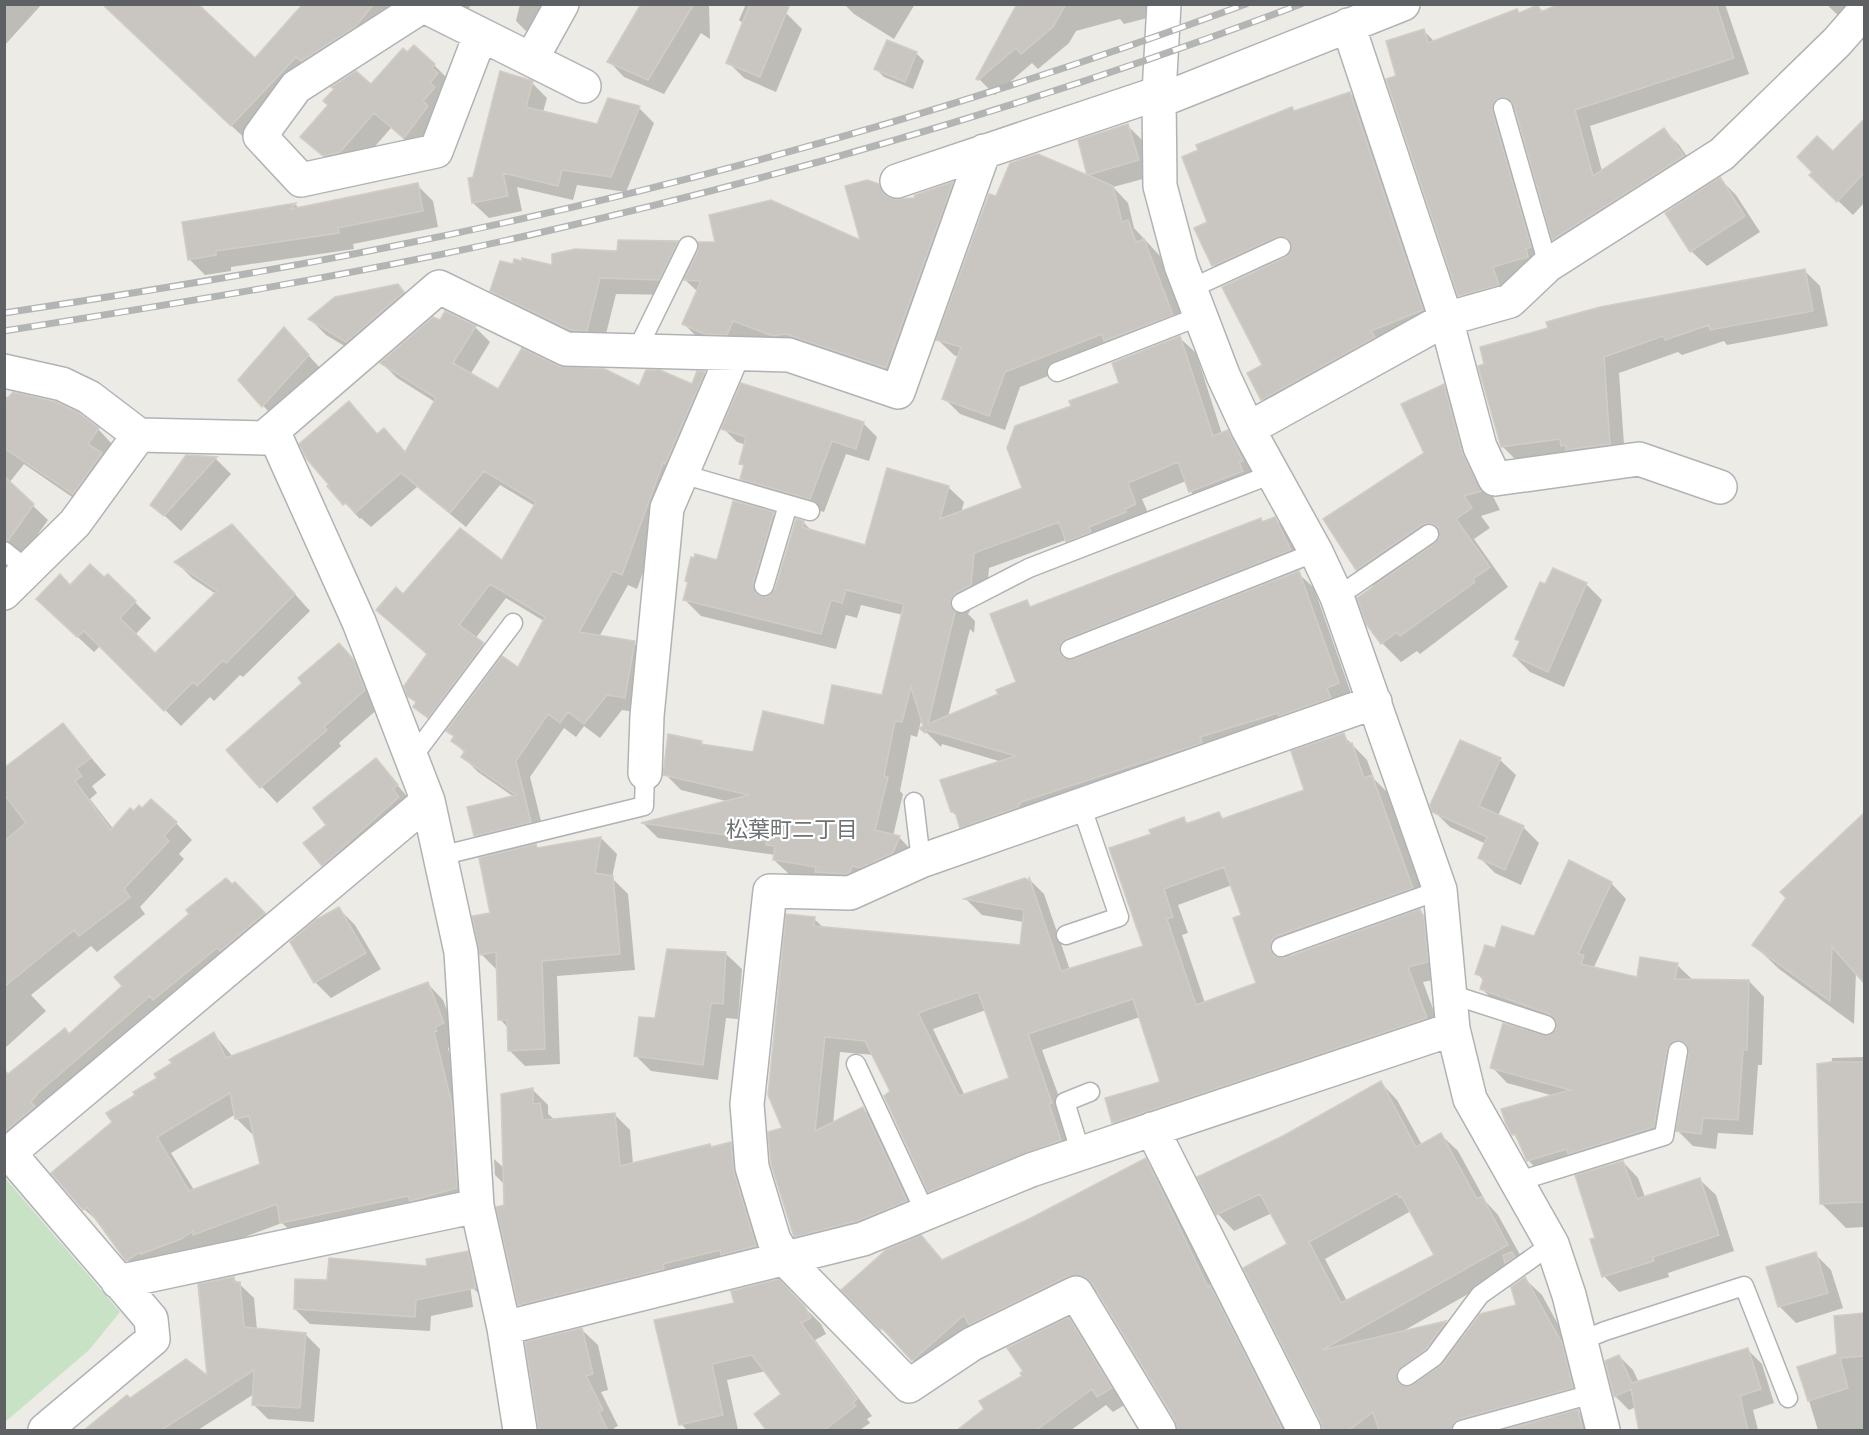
<svg xmlns="http://www.w3.org/2000/svg" width="1869" height="1435" font-family="'PT Sans Narrow','Noto Sans JP',sans-serif">
	<style>
		.green { fill: #c8e2c5 }
		.shadow { fill: #0003; fill-rule: evenodd }
		.building { fill: #c9c6c2; stroke: #d1ccc4; stroke-width: 1.5; fill-rule: evenodd }
		.lines { fill: none; stroke-linecap: round; stroke-linejoin: round }
		.lane-casing { stroke: #b0b3b6; stroke-width: 21 }
		.street-casing { stroke: #b0b3b6; stroke-width: 36 }
		.lane { stroke: #fff; stroke-width: 18 }
		.street { stroke: #fff; stroke-width: 33 }
		.rail-casing { stroke: #b3b4b4; stroke-width: 7 }
		.rail { stroke: #fff; stroke-width: 4.5; stroke-dasharray: 14; stroke-linecap: butt }
		.labels { text-anchor: middle; dominant-baseline: central; stroke-width: 4.5; stroke-linejoin: round; paint-order: stroke }
		.neighbourhood-label { font-size: 22px; fill: #6e7376; stroke: #fff }
	</style>
	<rect width="100%" height="100%" fill="#edebe5"/>
	<path class="green" d="M5,1178L120,1312L89,1350L5,1422Z"/>
	<path class="shadow" d="M4,4H42L4,46Z
		M326,4H385L402,21L325,83L254,147L113,14L255,61L315,17Z
		M452,4H471L466,13Z
		M520,4H566L531,36L516,21Z
		M636,4H709L710,39L701,33L664,94L624,77L609,61L641,7Z
		M746,4H766L786,13L802,29L776,92L744,78L728,62L744,24L739,20Z
		M844,4H915L894,39L854,14Z
		M1020,4H1148L1151,17L1124,24L1120,19L1076,31L1069,43L1038,69L1032,63L995,95L978,78Z
		M1563,4H1725L1749,74L1590,126L1602,171L1664,130L1679,145L1698,172L1569,254L1554,239L1518,112H1515L1507,121L1546,262L1475,311L1459,295L1397,77L1424,31L1435,42L1517,11L1520,14L1538,7L1544,12Z
		M1826,4H1864L1852,28Z
		M916,53L924,61L913,89L884,77L876,69Z
		M434,65L450,81L420,153L391,128L356,168L340,171L302,137L371,87Z
		M532,83L547,98L543,112L598,126L639,108L654,123L626,192L577,185L573,200L517,187L522,211L489,218L473,203L475,178Z
		M1350,93L1365,109L1438,326L1278,415L1262,399L1249,374L1264,366L1287,258L1294,251L1229,281L1213,265L1196,229L1209,223L1292,108L1296,112Z
		M1128,126L1143,141L1154,176L1113,187L1128,203L1134,228L1160,256L1187,330L1115,350L1020,387L1005,430L960,414L944,398L959,357L954,355L938,340L996,198L1089,177L1079,141Z
		M1858,127L1864,133V203L1853,215L1811,175Z
		M1720,179L1736,195L1760,232L1707,266L1691,251Z
		M953,184L968,199L901,382L748,336L742,349L699,339L684,324L698,292L683,278L675,295L616,294L603,346H588L508,307L492,291L514,266L553,267L619,252V242L677,243L695,261L863,243L878,186L893,201L915,200L916,196Z
		M417,185L433,201L438,227L353,244L354,249L231,267V271L205,275L189,259L184,223L296,205L300,209Z
		M1805,271L1820,286L1828,326L1727,345L1724,341L1682,355L1678,352L1619,373L1625,459L1518,462L1502,446L1550,329Z
		M397,286L414,302L363,357L326,335L310,319Z
		M440,323L475,327L490,342L470,375L499,391L558,368L639,388L693,386L704,373L719,388L678,477L637,589L628,585L599,637L634,643L649,658L640,713L622,710L600,738L584,726L576,737L564,728L530,777L545,837L490,850L475,835L514,797L478,772L463,757L466,754L453,741L455,737L448,731L518,669L544,621L506,598L475,639L498,659L444,732L415,707L428,655L403,596L502,562L535,506L500,485L466,527L417,487L371,527L361,518L360,519L329,486L349,403L378,435L384,430L406,453L435,402L397,378L382,363Z
		M284,329L322,370L277,421L240,380Z
		M1180,338L1196,353L1222,434L1227,432L1243,447L1258,477L1206,507L1191,492L1186,481L1142,499L1151,520L1083,557L1066,540L989,568L986,601L971,609L968,614L975,621L974,633L970,629L948,717L1000,695L1017,683L1026,602L1032,608L1260,520L1264,523L1275,519L1291,534L1306,565L1082,654L1076,660L1298,573L1314,588L1353,699L977,842L961,827L958,817L952,812L1002,762L942,744L941,747L922,728L925,727L922,717L917,737L911,735L900,791L903,794L893,836L899,837L914,853L876,883L790,875L774,860L775,855L658,838L644,824L730,802L681,790L665,774L701,743L704,746L754,754L825,727L883,697L903,615L861,605L857,618L846,615L836,649L701,616L685,600L689,584L686,581L718,561L773,514L789,529L769,596L776,590L803,522L813,532L866,547L948,487L964,502L961,513L1024,489L1073,407L1121,384Z
		M1443,385L1462,404L1481,473L1500,510L1481,516L1490,528L1474,539L1508,587L1420,654L1417,651L1401,662L1382,643L1368,623L1375,588L1357,569L1325,519L1426,453Z
		M4,396L98,429L112,444L104,456L88,508L24,464L9,483L48,520L23,555L4,597Z
		M863,423L877,437L869,461L846,454L824,512L755,492L741,478L744,467L741,463L746,445L737,442L723,428Z
		M186,456L216,459L231,474L181,531L152,504Z
		M248,542L310,611L243,677L240,675L214,701L210,697L181,726L101,645L94,652L54,615L71,587L104,579L108,576L151,618L135,635L155,655L216,594L192,578L176,562Z
		M1586,584L1602,600L1564,687L1530,672L1514,656L1521,642L1517,639Z
		M339,645L368,675L380,707L339,743L341,746L277,803L228,751L304,683Z
		M63,725L106,775L92,786L97,793L90,799L114,830L176,823L192,840L179,854L184,859L140,907L145,914L97,952L91,946L31,995L46,1011L4,1049V770Z
		M1343,735L1367,760L1374,779L1387,792L1427,904L1293,952L1287,958L1420,911L1435,926L1443,978L1423,982L1442,1033L1129,1138L1114,1122L1162,1083L1140,1017L1042,1050L1067,1119L1075,1156L945,1207L929,1191L892,1092L874,1055L840,1052L833,1124L863,1109L879,1124L922,1216L811,1252L795,1236L784,1129L814,919L824,928L1021,946L1024,922L982,915L967,900L1025,880L1030,883V880L1044,894L1070,970L1145,947L1152,835L1183,819L1189,824L1219,814L1225,820L1306,791ZM1232,885L1243,916L1258,984L1205,1003L1182,935L1188,933L1178,905ZM986,1010L1011,1079L965,1096L933,1029Z
		M376,760L411,801L337,879L323,865L329,825Z
		M1500,760L1516,775L1498,816L1524,828L1539,843L1521,885L1495,873L1479,857L1486,844L1450,827L1434,811Z
		M1864,816V981L1856,971L1854,1024L1779,969L1754,945Z
		M601,838L617,854L612,878L628,894L635,970L557,976L560,1064L525,1066L509,1050L508,1028L500,1019L497,970L481,954L492,914L535,846L539,849Z
		M1611,883L1626,899L1594,967L1638,979L1677,965L1693,980L1749,981L1764,997L1762,1065H1758L1753,1135L1718,1133L1716,1149L1693,1146L1678,1131L1690,1057L1685,1059L1669,1143L1543,1176L1528,1160L1519,1140L1513,1134L1554,1096L1507,1083L1492,1067L1555,1034L1558,1026L1497,1004L1482,989L1484,981L1477,973L1496,950L1534,938Z
		M251,899L279,929L18,1142L4,1129L70,1035Z
		M339,909L355,925L381,969L331,998L315,982L292,942Z
		M726,954L742,969L738,1019L726,1018L718,1080L651,1071L635,1055L656,1020Z
		M428,984L443,1000L458,1039L449,1042L451,1046L448,1048L467,1121L472,1203L297,1237L282,1223L143,1275L127,1260L100,1223L84,1209L114,1123L138,1096L214,1034L233,1057ZM236,1114L237,1119L252,1134L255,1133L262,1165L194,1190L171,1153Z
		M1864,1057V1227L1846,1228L1821,1203L1832,1058Z
		M1381,1083L1397,1100L1422,1145L1441,1135L1458,1151L1486,1202L1498,1215L1524,1262L1398,1334L1446,1323L1463,1340L1518,1307L1525,1279L1542,1295L1578,1361L1589,1404L1494,1430H1324L1289,1245L1272,1213L1234,1231L1218,1214L1283,1137ZM1411,1211L1436,1256L1347,1301L1325,1259ZM1426,1346H1430L1423,1356L1420,1354Z
		M532,1089L548,1105V1114L555,1120L614,1114L630,1130L633,1164L731,1143L746,1159L771,1262L535,1320L520,1304L505,1185L495,1175L494,1159L505,1169Z
		M1145,1160L1162,1177L1290,1430H1178L1176,1420L1100,1293L1085,1292L930,1377L843,1290L921,1237L943,1261L1032,1219Z
		M1623,1162L1638,1178L1645,1197L1700,1180L1716,1195L1734,1251L1668,1273L1669,1277L1619,1292L1604,1276Z
		M467,1252L483,1268L489,1304L470,1285L473,1307L431,1316L430,1331L310,1324L295,1309L329,1282L429,1267Z
		M1815,1254L1831,1270L1843,1308L1796,1323L1780,1307L1768,1268Z
		M233,1278L254,1298L257,1330L305,1334L320,1349L314,1422L268,1419L253,1404L254,1394L198,1430H90L130,1400L208,1378Z
		M778,1281L821,1324L826,1334L815,1340L872,1416L867,1419L870,1423L860,1430H769L783,1394L766,1371L727,1380L738,1430H687L681,1424L736,1304Z
		M1864,1314V1430H1818L1799,1368L1839,1356L1836,1317Z
		M1069,1319L1084,1335L1126,1404L1113,1412L1106,1405L1071,1430H971L1024,1377L1025,1372Z
		M582,1330L598,1345L608,1390L601,1392L618,1426L614,1428L615,1430H542Z
		M1748,1350L1762,1364L1774,1403L1753,1410L1758,1430H1640L1636,1407L1629,1410L1615,1396L1619,1356L1633,1370L1639,1383Z
		M1578,1411L1595,1430H1508Z"/>
	<path class="building" d="M102,4H198L255,58L302,5L374,4L355,27L301,61L296,57L231,126Z
		M641,4H694L648,80L607,62Z
		M750,4H790L760,77L726,63Z
		M1017,4H1066L1053,27L1021,54L1016,48L978,80L976,79Z
		M1559,4H1716L1734,58L1575,110L1593,176L1664,128L1684,156L1552,240L1514,105L1506,97L1495,100L1492,111L1531,247L1526,249L1528,257L1493,267L1499,285L1458,296L1386,79L1396,76L1386,41L1424,29L1428,43L1517,9L1519,13L1538,5L1541,12Z
		M887,40L917,52L905,82L874,69Z
		M414,45L435,64L432,68L438,73L430,83L435,87L423,101L428,106L404,138L374,113L340,152L323,156L300,137L328,105L323,101L334,89L331,87L356,71L371,84L403,48L407,52Z
		M500,71L533,81L526,107L597,124L608,98L640,106L611,177L562,170L558,186L503,173L508,196L472,203L468,178L473,177Z
		M1350,92L1423,310L1371,331L1375,337L1261,400L1247,373L1262,365L1222,287L1286,257L1290,253L1291,243L1287,238L1277,237L1212,266L1194,228L1207,222L1182,157L1198,150L1196,145L1292,107L1294,111Z
		M1864,119V173L1837,202L1809,175L1812,172L1797,157L1817,136L1833,151Z
		M1128,124L1139,160L1088,175L1113,186L1122,222L1128,220L1136,242L1144,239L1173,315L1104,341L1102,334L1005,372L989,416L942,399L961,347L936,340L989,194L996,196L1010,163L1038,154L1087,175L1078,140Z
		M1720,177L1745,216L1690,252L1665,213Z
		M867,180L879,184L884,195L894,199L914,198L915,195L953,182L886,368L786,334L773,336L733,321L727,335L705,334L682,324L701,281L684,280L698,251V242H715L709,215L771,200L860,240L845,186Z
		M418,183L423,211L338,228L339,233L216,251V255L188,260L182,222L296,203L291,209Z
		M618,240L678,241L659,280L600,278L587,331L571,330L490,291L500,261L513,264L514,259L522,261V258L552,265V254L575,249L617,251Z
		M1805,269L1813,311L1710,330L1709,325L1665,340L1663,336L1604,357L1610,444L1566,450V445L1561,446L1560,439L1501,447L1478,366L1484,364L1480,347L1548,328L1546,322L1600,307Z
		M398,284L404,292L346,342L308,319L335,297Z
		M445,311L476,326L453,363L498,389L522,348L558,366L605,369L639,386L646,370H660L692,384L697,371L705,372L665,464L663,463L622,575L613,571L579,632L635,641L625,698L607,695L584,724L568,712L560,723L548,714L516,761L531,822L474,836L467,807L516,795L461,757L465,751L451,741L454,736L446,731L502,656L518,667L545,617L490,584L459,625L484,643L428,718L413,707L416,702L407,696L404,686L427,654L376,610L396,587L403,594L460,528L502,560L536,502L484,471L450,513L401,473L355,513L346,503L343,505L327,486L329,485L306,458L299,444L349,401L377,434L384,428L405,452L436,398L380,363L433,317L440,320Z
		M284,327L309,355L262,407L238,380Z
		M1180,336L1213,436L1228,430L1243,461L1239,462L1243,471L1189,492L1178,462L1128,483L1136,504L1125,509L1126,512L1089,527L1091,532L1066,542L1059,522L974,553L971,585L955,593L950,602L955,612L928,724L998,694L996,690L1016,682L990,614L1027,600L1030,607L1261,518L1262,522L1275,517L1291,550L1066,639L1061,643L1059,653L1064,658L1074,659L1299,571L1339,683L1327,688L1331,698L1279,716L1278,713L1200,737L1202,743L1021,802L1018,807L960,828L955,812H951L940,780L1016,756L926,730L925,733L919,728L923,726L911,687L902,722L895,721L884,776L888,777L875,830L900,836L893,853L860,868L852,866L850,872L846,874L815,872L816,867L773,860L775,846L766,845L767,841L641,823L749,795L663,775L668,734L702,741L701,744L753,752L763,711L824,725L832,685L882,695L904,604L846,590L842,603L831,600L821,634L683,600L688,582L685,581L691,557L694,558L695,554L717,560L733,501L774,512L753,583L756,594L767,597L775,589L796,519L804,521L802,527L865,545L887,468L949,486L940,519L1022,488L1007,448L1015,426L1071,406L1069,401L1119,383L1112,363Z
		M741,383L864,422L856,449L832,441L810,499L740,479L744,465L739,464L746,437L721,429Z
		M1444,384L1462,452L1482,491L1464,496L1472,508L1456,519L1490,567L1473,579L1475,582L1400,636L1397,632L1381,644L1366,624L1357,598L1435,543L1439,538V528L1433,524H1423L1356,570L1323,519L1424,453L1401,404Z
		M13,392L56,402L79,413L99,428L88,444L102,453L73,494L4,448V402Z
		M186,455L217,457L164,516L150,505Z
		M4,476L34,504L8,541L4,540Z
		M232,524L295,594L226,663L223,660L197,686L193,682L164,711L84,631L77,637L36,599L60,574L70,585L90,564L104,577L108,574L136,601L120,618L155,653L217,591L174,562Z
		M1553,568L1587,583L1548,672L1513,656L1520,641L1515,639L1540,582L1545,584Z
		M339,643L353,659L365,690L324,727L327,730L260,788L226,750L302,683L298,678Z
		M63,723L91,758L76,769L82,776L75,781L111,830L130,808L134,811L139,805L142,808L151,799L177,822L164,836L169,841L124,889L130,897L79,936L74,930L4,987V841L26,823L4,794V768Z
		M1344,733L1348,744L1352,743L1364,778L1372,775L1413,888L1277,936L1272,940L1270,950L1274,956L1285,958L1420,909L1424,918L1428,962L1408,967L1427,1018L1112,1123L1105,1098L1160,1082L1133,999L1028,1034L1052,1103L1049,1104L1061,1140L928,1192L884,1096L890,1091L865,1041L825,1037L815,1131L863,1107L907,1201L857,1221L794,1237L771,1164L768,1132L782,1128L768,1095L786,914L815,917L814,926L1020,945L1024,910L964,899L1025,878L1029,881V877L1061,971L1143,946L1109,848L1151,834L1149,830L1184,817L1186,824L1219,812L1222,819L1304,790L1291,751ZM1224,867L1241,915L1233,918L1256,983L1196,1005L1167,919L1173,917L1164,889ZM978,992L1009,1078L959,1096L918,1013Z
		M1460,740L1501,758L1479,806L1524,826L1505,870L1478,858L1487,837L1432,812L1430,805Z
		M376,758L398,785L393,789L399,797L322,866L303,843L326,825L313,808Z
		M1864,813V983L1832,947L1830,1001L1752,945L1786,898L1780,892Z
		M601,837L595,873L613,876L620,954L542,961L545,1049L508,1051L507,1020H498L496,952L480,955L472,916L490,913L479,858L536,844L537,848Z
		M1569,860L1612,882L1578,954L1584,955L1581,964L1637,977L1640,957L1678,963L1675,979L1749,980L1747,1050H1743L1738,1120L1703,1118L1701,1134L1676,1131L1689,1052L1686,1043L1675,1040L1667,1049L1654,1127L1568,1154L1567,1149L1527,1161L1515,1134L1512,1135L1506,1124L1501,1109L1570,1090L1490,1068L1503,1023L1548,1036L1556,1029L1557,1022L1549,1014L1480,989L1484,977L1475,974L1485,945L1495,948L1502,926L1534,936Z
		M226,878L232,884L235,882L265,913L220,951L217,948L153,1000L150,996L38,1093L31,1102L35,1106L4,1132V1070L8,1074L65,1028L69,1034L122,986L114,977L189,914L186,910Z
		M339,907L366,953L314,983L290,942L315,920Z
		M667,949L726,952L723,1004L711,1003L703,1065L634,1056L639,1017L655,1018Z
		M428,982L444,1023L435,1027L437,1031L434,1032L452,1104L457,1188L410,1201L408,1196L280,1223L277,1204L193,1235V1231L181,1239L141,1254L140,1252L126,1261L87,1207L83,1210L51,1173L112,1122L106,1113L135,1095L133,1092L157,1078L154,1074L172,1063L169,1060L214,1032L226,1058ZM230,1093L235,1119L249,1116L260,1164L189,1191L157,1137Z
		M1831,1062H1864V1202L1820,1204L1817,1064Z
		M1381,1081L1416,1147L1441,1133L1477,1199L1482,1196L1508,1245L1322,1350L1446,1321L1426,1349L1397,1371L1398,1383L1409,1387L1443,1364L1480,1314L1516,1305L1511,1287L1525,1277L1562,1343L1573,1388L1459,1419L1454,1423L1451,1431H1379L1373,1412L1348,1431H1323L1321,1422L1243,1268L1287,1244L1260,1194L1216,1215L1197,1177L1283,1136ZM1397,1193L1399,1197L1401,1196L1434,1255L1341,1303L1309,1242Z
		M533,1088V1104L540,1103L543,1120L615,1113L620,1166L710,1144L711,1147L731,1142L734,1172L756,1246L721,1255L720,1250L663,1264L664,1269L518,1305L496,1207L504,1205L501,1094Z
		M1146,1158L1208,1287L1210,1285L1283,1431H1178L1175,1420L1092,1283L1085,1277L1068,1276L969,1325L964,1315L912,1361L882,1328L880,1330L841,1290L886,1250L921,1235L942,1260L1031,1218Z
		M1623,1161L1637,1199L1700,1178L1719,1235L1653,1257L1654,1261L1602,1277L1590,1239L1595,1238L1575,1175Z
		M468,1251L476,1288L416,1300L415,1317L294,1309L295,1279L327,1280L329,1258L427,1266L426,1259Z
		M1512,1252L1515,1257L1505,1263L1503,1255Z
		M1816,1252L1828,1293L1778,1307L1766,1267Z
		M234,1277V1282H240L244,1327L306,1333L300,1408L252,1405L254,1370L160,1431H83L127,1395L130,1398L186,1359L207,1375L198,1284Z
		M779,1279L805,1307L811,1318L801,1323L857,1399L853,1403L856,1406L823,1431H767L754,1414L781,1394L752,1355L712,1364L723,1415L679,1425L654,1320L734,1303L731,1291Z
		M1864,1313V1356L1840,1358L1848,1388L1808,1401L1797,1367L1837,1354L1834,1316Z
		M1069,1317L1112,1388L1097,1397L1092,1389L1035,1431H956L984,1409L979,1401L1022,1376L1020,1373L1023,1371L1007,1348Z
		M582,1328L593,1374L586,1376L603,1410L599,1412L608,1431H539L525,1342Z
		M1748,1348L1761,1389L1740,1396L1748,1431H1639L1631,1389L1614,1397L1605,1361L1619,1355L1632,1383Z
		M1578,1409L1583,1431H1502Z"/>
	<g class="lines">
		<g class="lane-casing">
			<path id="lane" d="M1503,108L1548,265
				M1190,289L1281,247
				M636,352L688,246
				M1057,372L1200,316
				M682,474L810,511
				M4,551L29,571
				M764,586L788,505
				M1337,597L1429,534
				M961,603L1029,568L1272,474
				M1070,649L1316,552
				M411,759L513,623
				M914,802L921,861
				M440,856L644,806L645,773
				M1066,935L1119,917L1081,805
				M1281,947L1440,890
				M1450,994L1546,1025
				M856,1064L925,1212
				M1081,1154L1065,1102L1090,1092
				M1516,1182L1664,1136L1678,1051
				M1578,1342L1605,1331L1744,1286L1788,1398
				M1407,1376L1434,1357L1480,1295L1552,1244
				M1462,1430L1592,1394"/>
		</g>
		<g class="street-casing">
			<path id="street" d="M420,4L584,86
				M1164,4L1159,93L1160,186L1181,265L1223,375L1248,429L1316,552L1337,597L1440,890L1453,1029L1470,1099L1552,1244L1569,1295L1603,1430
				M422,6L296,87L260,136L301,180L436,151L480,36
				M1348,25L1446,319L1480,447L1495,479L1639,459L1720,487
				M532,58L562,4
				M1159,101L1403,4
				M897,181L1159,93
				M4,371L62,384L89,397L139,435
				M1248,429L1446,319L1510,301L1548,265L1722,154L1837,42L1864,11
				M273,431L359,622L428,801L461,952L477,1206L504,1328L520,1430
				M4,593L75,523L139,435L264,438L439,287L566,349L789,355L898,392L984,151
				M645,773L647,716L667,508L733,354
				M1152,1129L1304,1430
				M118,1282L477,1206
				M504,1328L863,1239L1031,1170L1453,1029
				M45,1430L153,1339L151,1319L9,1153L428,801
				M1159,1430L1076,1293L972,1344L909,1386L786,1260L774,1240L752,1167L747,1104L770,891L850,893L921,861L1375,702"/>
		</g>
		<use href="#lane" class="lane"/>
		<use href="#street" class="street"/>
		<g class="rail-casing">
			<path id="rail" d="M4,313C130,294 255,274 379,249C673,191 965,108 1246,4
				M4,331C186,302 368,273 547,231C803,172 1056,97 1301,4"/>
		</g>
		<use href="#rail" class="rail"/>
	</g>
	<g class="labels">
		<g class="neighbourhood-label">
			<text x="792" y="829">松葉町二丁目</text>
		</g>
	</g>
	<rect width="1869" height="1435" fill="none" stroke="#5d6164" stroke-width="12"/>
</svg>
